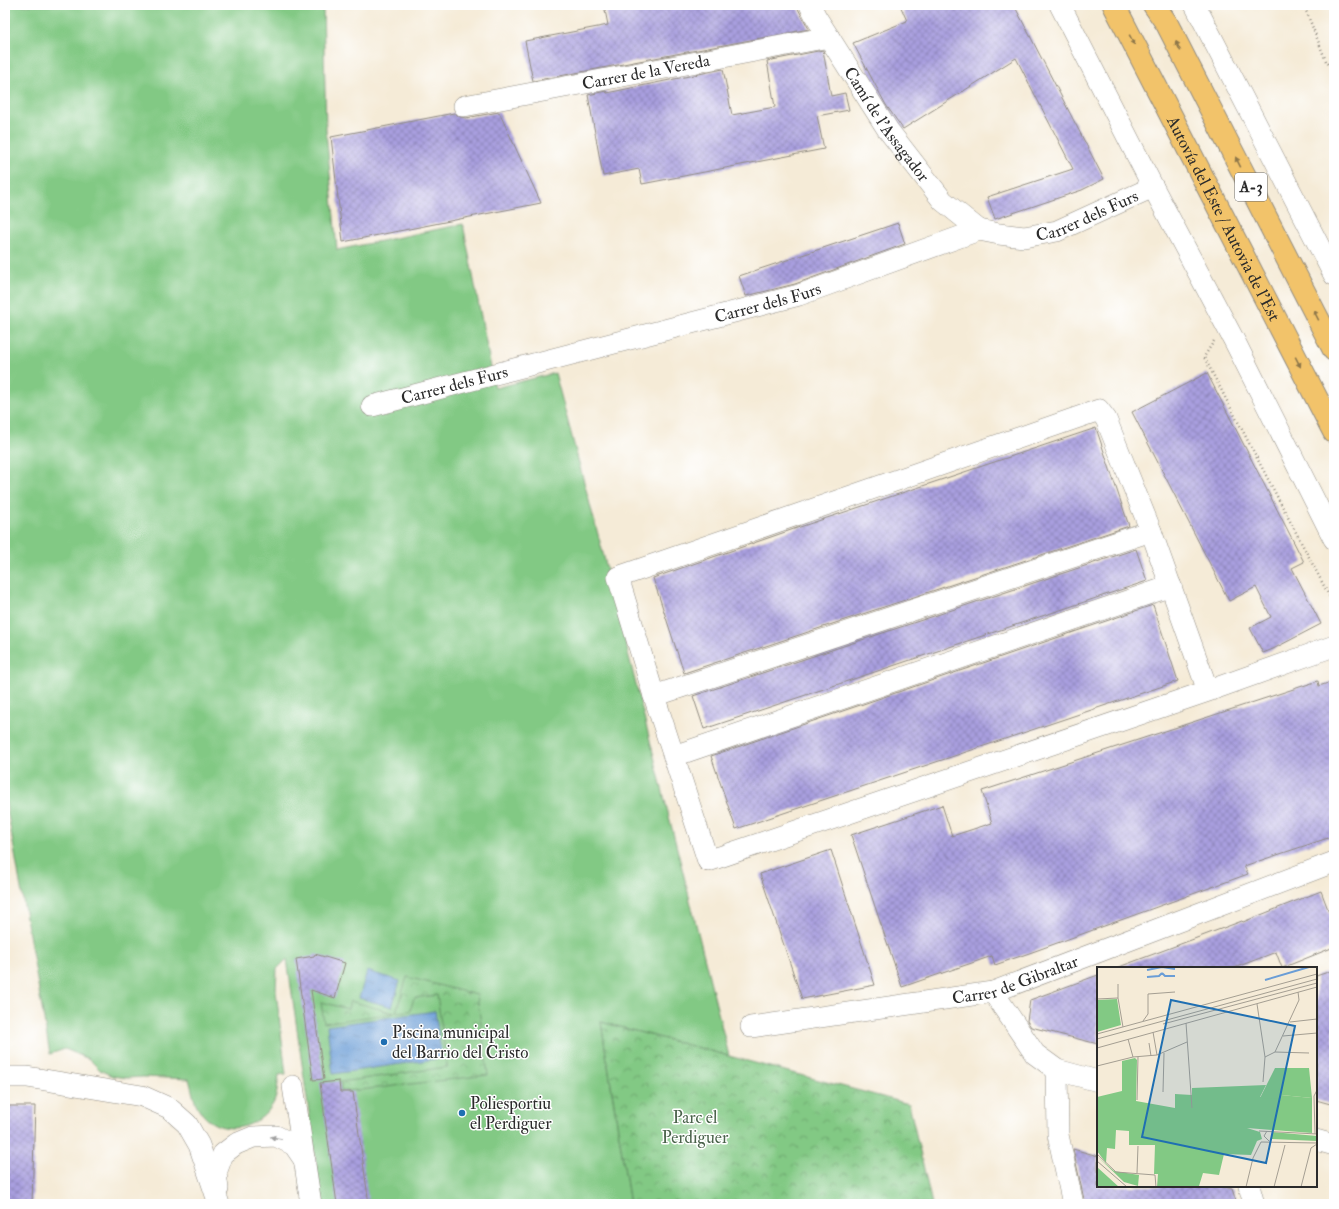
<svg xmlns="http://www.w3.org/2000/svg" width="1339" height="1209" font-family="'IM FELL Double Pica',serif">
	<style>
		.grass { fill: #82c984; stroke: #567a58 }
		.park { fill: url(#park-crowns); stroke: #567a58 }
		.water { fill: url(#water-ripples); stroke: #4a6480 }
		.building { fill: url(#building-cross-hatch) }
		.lines { fill: none; stroke-linecap: round; stroke-linejoin: round }
		.minor-casing { stroke: #908b81; stroke-width: 22 }
		.highway-casing { stroke: #908b81; stroke-width: 24 }
		.path { stroke: #908b81; stroke-width: 2.5; stroke-dasharray: 1 3; stroke-linecap: butt }
		.minor { stroke: #fff; stroke-width: 21 }
		.highway { stroke: #f2c36a; stroke-width: 22 }
		.oneway { fill: #8e774a }
		.oneway2 { fill: #a0a0a0 }
		.poi-dot { fill: #1f6fb2; stroke: #fff; stroke-width: 1.5 }
		.labels { text-anchor: middle; dominant-baseline: central; stroke-width: 3; stroke-linejoin: round; paint-order: stroke }
		.shield { fill: #fff; stroke: #6b6b6b; stroke-width: 1 }
		.shield-label { font-size: 16px; font-weight: bold; fill: #2b2b2b }
		.street-label { font-size: 17px; fill: #2b2b2b; stroke: #fff }
		.poi-label { font-size: 17px; fill: #2b2b2b; stroke: #fff; text-anchor: start }
		.park-label { font-size: 17px; fill: #49624a; stroke: #fff }
		.inset-river { fill: none; stroke: #6a9dd6; stroke-width: 2 }
		.inset-road { fill: none; stroke: #a49e92; stroke-width: 1 }
		.view { fill: #1f6fb2; fill-opacity: 0.15; stroke: #1f6fb2; stroke-width: 2 }
		.inset-edge { fill: none; stroke: #2b2b2b; stroke-width: 2 }
	</style>
	<defs>
		<pattern id="park-crowns" width="20" height="18" patternUnits="userSpaceOnUse"><rect width="20" height="18" fill="#82c984"/><path d="M2 6a3 3 0 1 1 6 0M12 15a3 3 0 1 1 6 0" fill="none" stroke="#6ba36c"/></pattern>
		<pattern id="water-ripples" width="26" height="14" patternUnits="userSpaceOnUse"><rect width="26" height="14" fill="#6a9dd6"/><path d="M2 4q2-2 4 0t4 0M15 11q2-2 4 0t4 0" fill="none" stroke="#5780ae"/></pattern>
		<pattern id="building-cross-hatch" width="8" height="8" patternUnits="userSpaceOnUse"><rect width="8" height="8" fill="#a99fdf"/><path d="M0 0l8 8M0 8l8-8" fill="none" stroke="#8a82b5"/></pattern>
	</defs>
	<rect width="100%" height="100%" fill="#fff"/>
	<filter id="ink" filterUnits="userSpaceOnUse"><feTurbulence type="fractalNoise" baseFrequency=".025" numOctaves="2"/><feDisplacementMap in="SourceGraphic" scale="8" xChannelSelector="R" yChannelSelector="G"/><feConvolveMatrix kernelMatrix="1 2 1 2 8 2 1 2 1" color-interpolation-filters="sRGB"/></filter>
	<filter id="wash" filterUnits="userSpaceOnUse"><feTurbulence type="fractalNoise" baseFrequency=".012" numOctaves="4" result="noise"/><feDisplacementMap in="SourceGraphic" scale="16" xChannelSelector="R" yChannelSelector="G"/><feGaussianBlur stdDeviation="0.9" result="paint"/><feColorMatrix in="noise" values="0 0 0 0 0 0 0 0 0 0 0 0 0 0 0 0 0 1.4 0 .05"/><feComposite in="paint" operator="in"/></filter>
	<g filter="url(#wash)">
		<rect width="100%" height="100%" fill="#f5ebd7"/>
		<path class="grass" d="M5,5H323L326,131L337,250L463,224L495,388L555,373L604,557L729,1056L601,1022L630,1204H322L287,959L277,969L276,991L286,1074L279,1075C277,1086 278,1098 271,1107C255,1132 215,1137 199,1109C193,1100 192,1089 189,1079L143,1077L127,1078L112,1076L100,1070L89,1059L65,1049L50,1054L6,803H5Z"/>
		<path class="park" d="M407,977L477,995L488,1075L360,1090L341,1091L340,1082L447,1067L437,995L414,998L410,1011L396,1012Z
			M350,1001L395,1013L324,1023L321,1002L348,1009Z
			M601,1022L909,1104L932,1204H630Z"/>
		<path class="water" d="M367,971L400,981L392,1007L359,998Z
			M435,1011L442,1058L333,1074L327,1026Z"/>
		<g id="blocks">
			<path class="building" d="M604,5H796L809,29L533,81L525,41L608,25Z
				M900,5H1014L1104,179L1082,190L995,219L987,197L1073,169L1016,58L903,129L886,105L853,43L907,21Z
				M823,50L831,96L845,93L849,110L817,116L824,149L642,184L639,169L603,176L588,95L606,91L607,93L723,69L732,115L775,107L767,61Z
				M499,112L541,203L343,242L331,137L454,113L460,117L466,118Z
				M898,223L905,244L795,284L746,296L739,276Z
				M1207,373L1304,562L1292,568L1321,624L1273,649L1263,653L1250,628L1271,617L1256,587L1229,601L1132,412Z
				M1096,428L1129,526L684,673L653,578L794,529Z
				M1136,549L1147,581L704,729L693,696Z
				M1153,605L1178,681L736,829L711,756Z
				M1318,681L1319,686L1334,681V836L1244,866L1248,874L1035,951L995,965L992,956L902,987L851,835L942,805L952,836L992,823L982,791Z
				M831,850L875,985L802,999L760,874Z
				M1321,891L1334,925V947L1282,968L1276,952L1234,968H1119V967L1242,921L1243,922Z
				M315,954L345,963L335,998L311,990L324,1079L313,1080L296,959L314,956Z
				M1334,970V1105L1316,1100V976Z
				M1098,975V1044L1031,1027L1027,1021L1030,1000Z
				M339,1081L340,1092H353L369,1204H337L320,1083Z
				M5,1106H35L32,1204H5Z
				M1073,1149L1098,1156V1186H1220L1232,1189L1237,1204H1085Z"/>
		</g>
	</g>
	<g filter="url(#ink)">
		<use href="#blocks" fill-opacity="0" stroke="#908b81" stroke-width="1"/>
		<g class="lines">
			<g class="minor-casing">
				<g id="minor">
					<path id="s1" d="M810,5L816,17L888,130L943,201L979,230"/>
					<path d="M1060,5L1153,187L1236,344L1334,539"/>
					<path d="M1195,5L1334,275"/>
					<path id="s2" d="M464,106L829,37"/>
					<path id="s3" d="M372,406L799,295L979,230L999,234L1024,237L1057,231L1153,187"/>
					<path d="M1208,691L1151,531L1106,419L1099,410L618,577L654,696L708,861L1208,691L1334,646"/>
					<path d="M654,696L1151,531"/>
					<path d="M674,756L1171,586"/>
					<path d="M993,992L1035,1054L1057,1070L1098,1081"/>
					<path id="s4" d="M751,1027L993,992L1334,862"/>
					<path d="M1057,1070L1058,1135L1073,1204"/>
					<path d="M5,1077H27L142,1096L169,1108L187,1124L199,1145L219,1204"/>
					<path d="M293,1086L311,1204"/>
					<path d="M1316,1140L1334,1145"/>
					<path d="M1249,1186L1254,1204"/>
					<path d="M218,1189L216,1173L223,1154L236,1144L253,1137L276,1136L294,1145L305,1161"/>
				</g>
			</g>
			<g class="highway-casing">
				<g id="highway">
					<path id="s5" d="M1114,5L1334,432"/>
					<path d="M1154,5L1167,24L1334,350"/>
				</g>
			</g>
			<path class="path" d="M1302,5L1307,13L1326,61L1334,71
				M1214,341L1204,357L1334,605"/>
			<use href="#minor" class="minor"/>
			<use href="#highway" class="highway"/>
		</g>
		<defs><path id="oneway-solid" d="M-6-.8H1V-3.2L6.5 0L1 3.2V.8H-6Z"/></defs>
		<g class="oneway">
			<use href="#oneway-solid" transform="translate(1132 40) rotate(63)"/>
			<use href="#oneway-solid" transform="translate(1178 46) rotate(-117)"/>
			<use href="#oneway-solid" transform="translate(1238 162) rotate(-117)"/>
			<use href="#oneway-solid" transform="translate(1316 315) rotate(-117)"/>
			<use href="#oneway-solid" transform="translate(1298 362) rotate(63)"/>
		</g>
		<use class="oneway2" href="#oneway-solid" transform="translate(276 1138) rotate(-169)"/>
	</g>
	<g class="poi-dot">
		<circle cx="384" cy="1042" r="4"/>
		<circle cx="462" cy="1113" r="4"/>
	</g>
	<g class="labels">
		<rect class="shield" x="1235" y="173" width="32" height="28" rx="3"/>
		<g class="shield-label">
			<text x="1251" y="187">A-3</text>
		</g>
		<g class="street-label">
			<text stroke="none"><textPath href="#s2" startOffset="185">Carrer de la Vereda</textPath></text>
			<text stroke="none"><textPath href="#s1" startOffset="142">Camí de l'Assagador</textPath></text>
			<text stroke="none"><textPath href="#s3" startOffset="745">Carrer dels Furs</textPath></text>
			<text stroke="none"><textPath href="#s5" startOffset="240">Autovía del Este / Autovia de l'Est</textPath></text>
			<text stroke="none"><textPath href="#s3" startOffset="409">Carrer dels Furs</textPath></text>
			<text stroke="none"><textPath href="#s3" startOffset="85">Carrer dels Furs</textPath></text>
			<text stroke="none"><textPath href="#s4" startOffset="269">Carrer de Gibraltar</textPath></text>
		</g>
		<g class="poi-label">
			<text x="392" y="1032">Piscina municipal<tspan x="392" dy="20">del Barrio del Cristo</tspan></text>
			<text x="470" y="1103">Poliesportiu<tspan x="470" dy="20">el Perdiguer</tspan></text>
		</g>
		<g class="park-label">
			<text x="695" y="1117">Parc el<tspan x="695" dy="20">Perdiguer</tspan></text>
		</g>
	</g>
	<g transform="translate(1097 967)">
		<rect width="220" height="220" fill="#f5ebd7"/>
		<path d="M20,32L24,58L0,65V33ZM38,91L40,93L39,134L78,141V127L95,128V121L169,118L163,130L184,128L215,131V166L150,161L163,165L165,172L160,174L154,188L127,187L122,208L106,206L102,219L110,220H60L61,207H57L58,178H32V164L19,163L18,182L10,181L9,196L0,184V130L25,124V94ZM0,189L17,204L42,208L41,219L27,215ZM0,200L22,220H0Z" fill="#82c984"/>
		<path d="M178,101H212L215,131L184,128L183,132L163,131ZM175,165L220,169V174L175,172Z" fill="#82c984"/>
		<path class="inset-river" d="M65,0L78,2M50,3L65,0M65,6L68,9H78M50,10L62,9L65,6M168,13L212,0"/>
		<path class="inset-road" d="M21,31L26,60M0,32L21,31V17M160,37L168,90L166,115M46,54L51,47V27L78,25M193,55L220,52M89,56L95,141M66,57L220,16M56,65L60,88M0,67L220,7M186,69L220,66M0,72L220,12M31,72L36,90M52,76L54,89M0,81L220,20M178,85L212,86M168,90L178,85L202,33L201,25M0,99L36,90L60,88L90,75M66,125L67,86M40,133L41,90M162,164L220,167M170,164L167,169L172,174M218,167L217,129L220,123M0,187L19,205L58,208L59,220M0,194L30,220M40,206L41,179M149,220L156,191L164,175L220,176M177,220L188,178M204,220L214,181L220,177"/>
		<path class="view" d="M74,33L198,59L169,196L45,170Z"/>
		<rect width="220" height="220" class="inset-edge"/>
	</g>
	<rect width="1339" height="1209" fill="none" stroke="#fff" stroke-width="20"/>
</svg>
